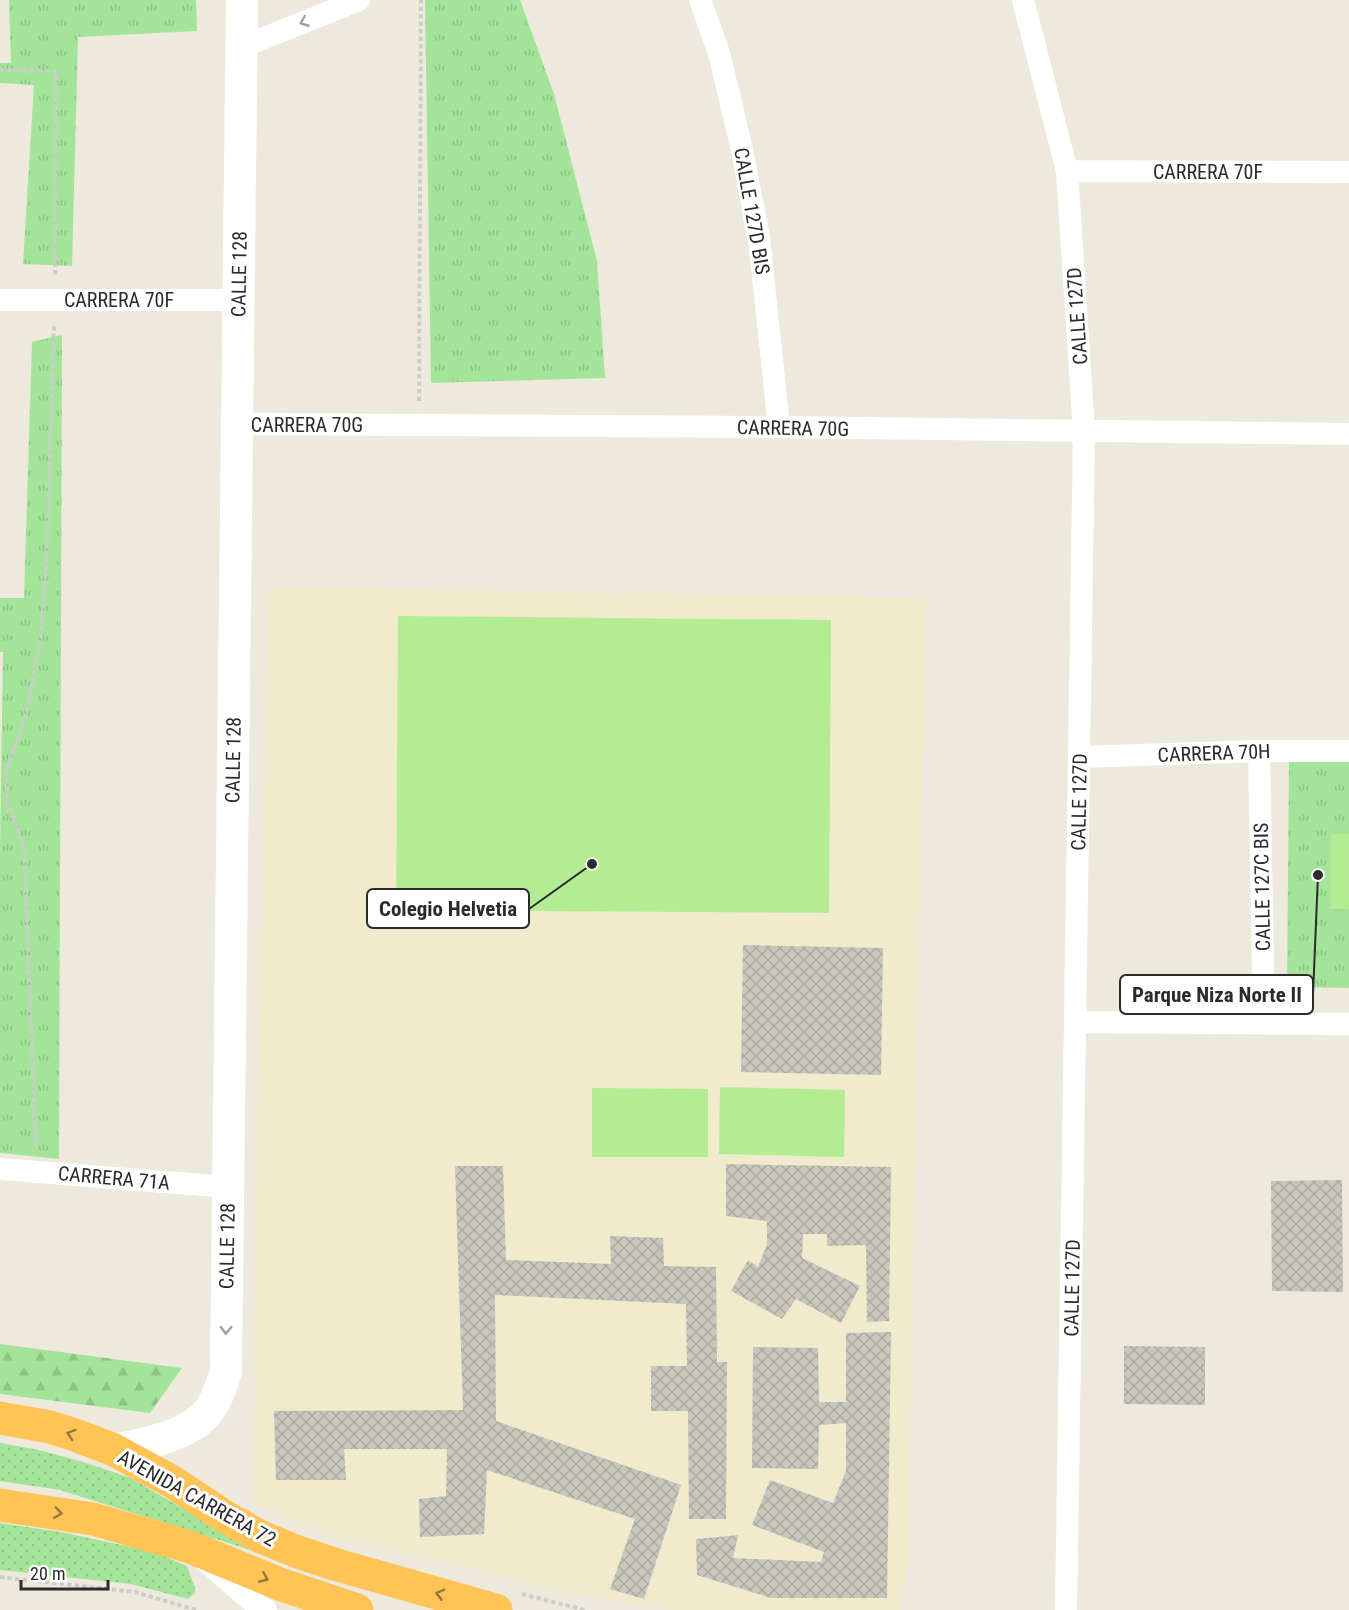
<svg xmlns="http://www.w3.org/2000/svg" width="1349" height="1610" font-family="'Roboto Condensed',sans-serif">
	<style>
		.education { fill: #efebcc }
		.grass { fill: url(#grass-dots) }
		.forest { fill: url(#forest-firs) }
		.park { fill: url(#park-tufts) }
		.pitch { fill: #b4ec94 }
		.building { fill: url(#building-cross-hatch) }
		.lines { fill: none; stroke-linecap: round; stroke-linejoin: round }
		.path { stroke: #ccc; stroke-width: 4; stroke-dasharray: 4.5 3; stroke-linecap: butt }
		.street { stroke: #fff; stroke-width: 22 }
		.secondary { stroke: #fff; stroke-width: 32 }
		.highway { stroke: #ffc356; stroke-width: 33 }
		.oneway { stroke: #a0a0a0 }
		.oneway2 { stroke: #957740 }
		.labels { text-anchor: middle; dominant-baseline: central; stroke-width: 6; stroke-linejoin: round; paint-order: stroke }
		.street-label { font-size: 20px; fill: #2b2b2b; stroke: #fff }
		.leader { fill: none; stroke: #2b2b2b; stroke-width: 2 }
		.callout-dot { fill: #2b2b2b; stroke: #fff; stroke-width: 2 }
		.callout { fill: #fff; stroke: #2b2b2b; stroke-width: 2 }
		.callout-label { font-size: 21px; text-anchor: middle; font-weight: bold; fill: #2b2b2b }
	</style>
	<defs>
		<pattern id="grass-dots" width="8" height="8" patternUnits="userSpaceOnUse" patternTransform="scale(1.5)"><rect width="8" height="8" fill="#a3e499"/><path d="M2 2h.1M6 6h.1" fill="none" stroke="#8cc484" stroke-width="1.8" stroke-linecap="round"/></pattern>
		<pattern id="forest-firs" width="22" height="20" patternUnits="userSpaceOnUse" patternTransform="scale(1.5)"><rect width="22" height="20" fill="#a3e499"/><path d="M5 1l3.5 6h-7zM16 11l3.5 6h-7z" fill="#8cc484"/></pattern>
		<pattern id="park-tufts" width="24" height="20" patternUnits="userSpaceOnUse" patternTransform="scale(1.5)"><rect width="24" height="20" fill="#a3e499"/><path d="M3 7l-1-3M5 7V3M7 7l1-3M15 17l-1-3M17 17v-4M19 17l1-3" fill="none" stroke="#8cc484"/></pattern>
		<pattern id="building-cross-hatch" width="8" height="8" patternUnits="userSpaceOnUse" patternTransform="scale(1.5)"><rect width="8" height="8" fill="#c9c6bd"/><path d="M0 0l8 8M0 8l8-8" fill="none" stroke="#adaaa3"/></pattern>
	</defs>
	<rect width="100%" height="100%" fill="#edeadd"/>
	<path class="education" d="M268,587L926,598L907,1577L899,1610H670L569,1593L335,1537L253,1502L256,1185Z"/>
	<path class="grass" d="M0,1443L39,1450L83,1462L131,1478L257,1552L60,1490L0,1481Z
		M0,1523L61,1532L154,1552L187,1566L195,1588V1593L188,1599L131,1584L0,1570Z"/>
	<path class="forest" d="M0,1344L182,1368L150,1413L0,1394Z"/>
	<path class="park" d="M9,0H196L197,31L78,37L72,266L23,264L34,85L0,83V63H11Z
		M425,0H520L554,94L597,261L605,378L431,383Z
		M62,335L59,1159L0,1153V849L3,652H0V598H24L32,342Z
		M1289,761L1349,762V988L1287,987Z"/>
	<path class="pitch" d="M398,616L831,620L829,913L396,910Z
		M1331,834H1349V909H1331Z
		M720,1087L845,1090L844,1157L719,1154Z
		M592,1088L708,1089V1157H592Z"/>
	<path class="building" d="M743,945L883,948L881,1075L741,1072Z
		M726,1164L891,1167L889,1321L867,1322L866,1245L827,1246V1234H803L802,1258L860,1286L841,1323L796,1299L782,1319L731,1291L748,1260L758,1267L767,1245V1221L726,1216Z
		M455,1166H503L506,1260L611,1264L610,1236L663,1238L664,1266L716,1267L717,1362H727L726,1519H689L688,1411H651V1366H687L686,1304L495,1295L496,1421L681,1485L644,1599L610,1589L635,1519L487,1470L484,1534L420,1537L419,1499L446,1496L447,1449H344L346,1480H276L274,1411L463,1410Z
		M1342,1180L1343,1292L1272,1291L1271,1181Z
		M891,1332L887,1598H771L697,1575L696,1539L738,1535L733,1558L821,1562L824,1552L752,1525L770,1480L833,1503L846,1471V1423L819,1425L818,1469L752,1468L753,1347L818,1348L819,1402H846V1333Z
		M1124,1346L1205,1347V1405L1124,1404Z"/>
	<g class="lines">
		<path class="path" d="M0,70L56,71L55,277
			M419,401L421,0
			M36,1147L24,846L7,801L6,770L22,728L28,707L41,634L47,555L54,326
			M0,1577L135,1592L196,1610
			M522,1594L585,1610"/>
		<path class="street" d="M700,0L719,53L742,150L759,238L779,427
			M1023,0L1067,171L1084,432L1066,1610
			M242,47L359,0
			M1067,171L1349,172
			M0,300H239
			M237,424L779,427L1349,434
			M1259,751L1264,1023
			M1080,757L1259,751H1349
			M1076,1022L1349,1024
			M0,1169L228,1187
			M202,1558L249,1599L266,1610"/>
		<path class="secondary" d="M114,1450C144,1444 191,1436 210,1409C218,1398 222,1384 226,1371L242,0"/>
		<path class="highway" d="M0,1418L50,1427L75,1435L114,1450L171,1481L227,1518L261,1537L298,1552L334,1564L496,1610
			M0,1505L93,1519L190,1547L282,1585L357,1610"/>
	</g>
	<defs><path id="oneway-chevron" d="M-2-3.5L2.5 0L-2 3.5" fill="none" stroke-width="1.6" stroke-linecap="round" stroke-linejoin="round" transform="scale(1.5)"/></defs>
	<g class="oneway">
		<use href="#oneway-chevron" transform="translate(304 22) rotate(158)"/>
		<use href="#oneway-chevron" transform="translate(226 1330) rotate(91)"/>
	</g>
	<g class="oneway2">
		<use href="#oneway-chevron" transform="translate(71 1434) rotate(-162)"/>
		<use href="#oneway-chevron" transform="translate(58 1513) rotate(8)"/>
		<use href="#oneway-chevron" transform="translate(264 1578) rotate(23)"/>
		<use href="#oneway-chevron" transform="translate(440 1594) rotate(-165)"/>
	</g>
	<g class="labels">
		<g class="street-label">
			<text x="1208" y="172">CARRERA 70F</text>
			<text transform="translate(752 211) rotate(80)">CALLE 127D BIS</text>
			<text transform="translate(239 274) rotate(-89)">CALLE 128</text>
			<text x="119" y="300">CARRERA 70F</text>
			<text transform="translate(1077 316) rotate(-94)">CALLE 127D</text>
			<text x="307" y="425">CARRERA 70G</text>
			<text transform="translate(793 428) rotate(1)">CARRERA 70G</text>
			<text transform="translate(1214 753) rotate(-2)">CARRERA 70H</text>
			<text transform="translate(233 760) rotate(-89)">CALLE 128</text>
			<text transform="translate(1079 802) rotate(-89)">CALLE 127D</text>
			<text transform="translate(1262 887) rotate(-91)">CALLE 127C BIS</text>
			<text transform="translate(114 1178) rotate(5)">CARRERA 71A</text>
			<text transform="translate(227 1246) rotate(-89)">CALLE 128</text>
			<text transform="translate(1072 1288) rotate(-89)">CALLE 127D</text>
			<text transform="translate(197 1498) rotate(29)">AVENIDA CARRERA 72</text>
		</g>
	</g>
	<path class="leader" d="M592 864L529 909M1318 875L1313 995"/>
	<g class="callout-dot">
		<circle cx="592" cy="864" r="6"/>
		<circle cx="1318" cy="875" r="6"/>
	</g>
	<g class="callout">
		<rect x="367" y="889" width="162" height="39" rx="6"/>
		<rect x="1120" y="975" width="193" height="39" rx="6"/>
	</g>
	<g class="callout-label">
		<text x="448" y="916">Colegio Helvetia</text>
		<text x="1217" y="1002">Parque Niza Norte II</text>
	</g>
	<path d="M21 1580v9h87v-9" fill="none" stroke="#2b2b2b" stroke-width="3"/>
	<text x="30" y="1580" font-size="18" fill="#2b2b2b" stroke="#ffffff" stroke-width="4.5" paint-order="stroke">20 m</text>
</svg>
